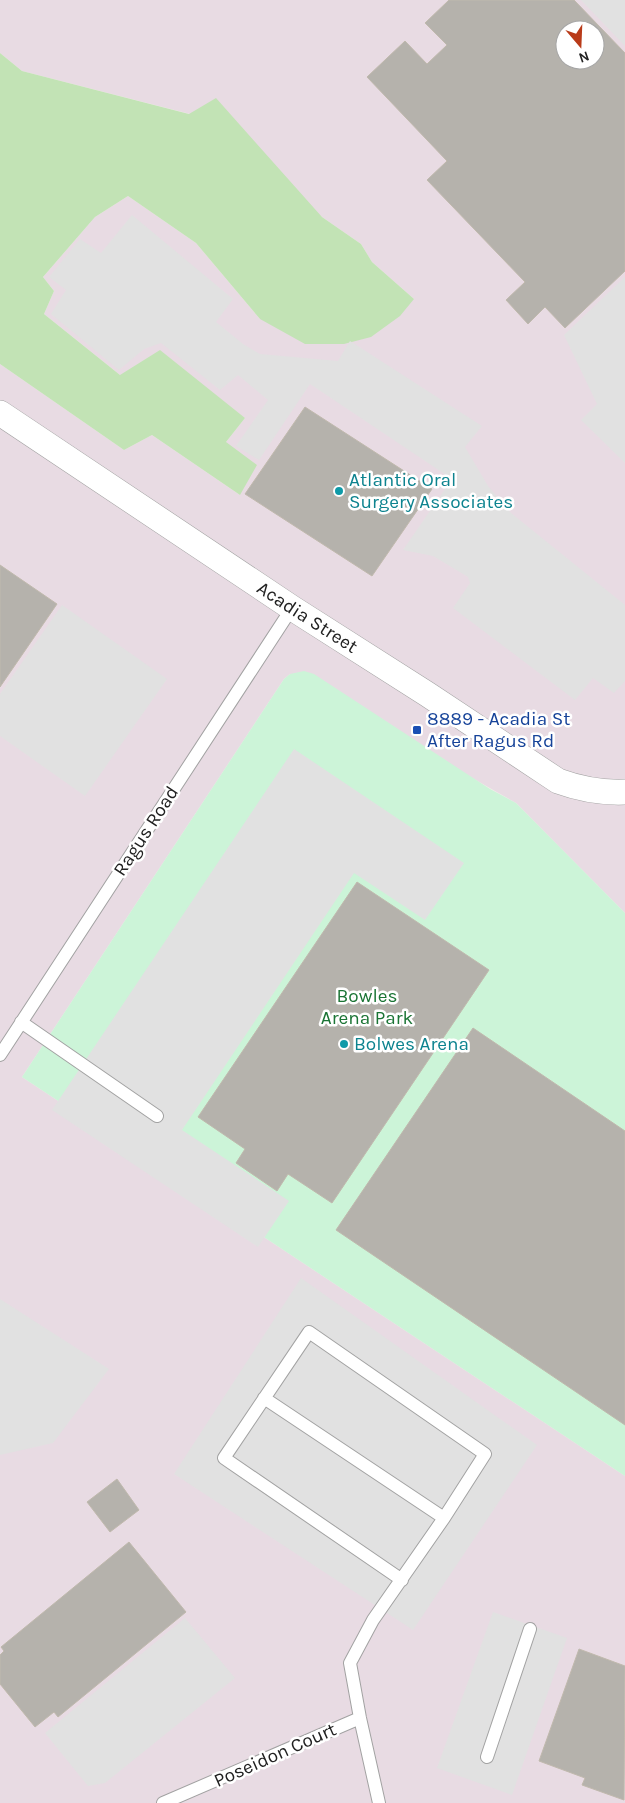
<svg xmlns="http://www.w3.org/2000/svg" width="625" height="1803" font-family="Karla,sans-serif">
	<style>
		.industrial { fill: #e8dbe3; fill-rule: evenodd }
		.grass { fill: #c2e3b5 }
		.park { fill: #ccf4d8 }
		.parking { fill: #e1e1e1 }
		.building { fill: #b5b2ac; stroke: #c0b9ad; fill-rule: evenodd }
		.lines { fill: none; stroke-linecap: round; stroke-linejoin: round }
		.service-casing { stroke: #a2a2a2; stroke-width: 14 }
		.minor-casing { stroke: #a2a2a2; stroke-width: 26 }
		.service { stroke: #fff; stroke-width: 12 }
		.minor { stroke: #fff; stroke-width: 25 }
		.culture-dot { fill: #0f9aa8; stroke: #fff; stroke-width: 2 }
		.transit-dot { fill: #1a4fb4; stroke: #fff; stroke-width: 2 }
		.labels { text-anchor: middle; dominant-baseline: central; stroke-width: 5; stroke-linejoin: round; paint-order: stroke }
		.culture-label { font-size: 19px; fill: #0d838f; stroke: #fff; text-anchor: start }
		.street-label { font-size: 19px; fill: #212121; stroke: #fff }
		.transit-label { font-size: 19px; fill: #164399; stroke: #fff; text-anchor: start }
		.park-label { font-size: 19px; fill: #1a7434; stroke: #fff }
	</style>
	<rect width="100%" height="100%" fill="#f0efe9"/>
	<path class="industrial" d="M0,0H625V913L516,803L290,674L284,679L22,1077L625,1476V1803H0V364L124,450L152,435L240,495L226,442L245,418L120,375L44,314L54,291L43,277L95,217L128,196L196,243L260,319L414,299L372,262L361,244L322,217L190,114L22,71L0,53ZM565,30H595V60H565Z"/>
	<path class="grass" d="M0,53L22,71L189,114L216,98L322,217L361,244L372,262L414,299L400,316L371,337L344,344H305L260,319L196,243L128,196L95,217L43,277L54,291L44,314L120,375L160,350L245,418L226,442L257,465L240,495L152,435L124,450L0,364Z"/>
	<path class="park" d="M304,671L314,674L490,789L516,803L625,913V1476L22,1077L284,679L290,674Z"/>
	<path class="parking" d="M581,0H625V46Z
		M132,215L233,299L216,322L243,344L260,354L338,361L350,341L482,426L465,447L488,486L511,513L625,605V681L614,693L593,678L575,700L453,608L470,583L468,577L433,556L403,550L452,479L310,384L259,460L236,446L268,400L238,375L220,390L161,343L144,349L119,370L51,314L66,290L49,277L80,239L101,253Z
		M625,277V463L581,420L597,404L564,335Z
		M62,605L167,679L85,796L0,736V694Z
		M294,749L464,863L425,920L354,873L182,1130L289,1201L258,1247L52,1110Z
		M301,1278L537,1445L413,1630L174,1474Z
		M0,1299L109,1369L53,1443L0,1455Z
		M493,1612L567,1638L512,1795L437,1768Z
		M185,1618L235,1678L105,1783L88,1786L45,1733Z"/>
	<path class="building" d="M449,0H574L625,53V271L565,328L545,307L528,324L506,300L525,282L427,180L447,161L367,77L405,41L427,64L447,45L425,23ZM565,30H595V60H565Z
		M305,407L432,489L372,576L245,494Z
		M0,565L57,604L0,687Z
		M357,882L489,970L332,1203L288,1174L277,1191L236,1163L245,1149L198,1117Z
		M473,1028L625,1131V1425L336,1230Z
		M117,1479L139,1510L110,1532L87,1502Z
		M129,1542L186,1612L58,1717L54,1712L35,1727L0,1684V1655L4,1651L1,1647Z
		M579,1649L625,1666L624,1800L582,1785L585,1778L539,1761Z"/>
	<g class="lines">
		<g class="service-casing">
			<path id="service" d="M21,1022L157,1116
				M0,1055L292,608
				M264,1398L444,1518
				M487,1757L530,1629
				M163,1803L360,1718
				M379,1803L360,1718L350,1663L373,1620L444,1518L485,1454L309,1332L224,1458L402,1580"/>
		</g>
		<g class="minor-casing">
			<g id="minor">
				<path id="s1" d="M0,413L292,608L427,694L558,781C580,789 602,793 625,792"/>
			</g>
		</g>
		<use href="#service" class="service"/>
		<use href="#minor" class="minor"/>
	</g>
	<g class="culture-dot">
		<circle cx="339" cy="491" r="5"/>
		<circle cx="344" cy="1044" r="5"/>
	</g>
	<rect class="transit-dot" x="412" y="725" width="10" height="10" rx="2.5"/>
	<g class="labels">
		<g class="culture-label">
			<text x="349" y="480">Atlantic Oral<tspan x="349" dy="22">Surgery Associates</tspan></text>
			<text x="354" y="1044">Bolwes Arena</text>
		</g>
		<g class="street-label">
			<text stroke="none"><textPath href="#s1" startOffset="369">Acadia Street</textPath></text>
			<text transform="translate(146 831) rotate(-57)">Ragus Road</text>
			<text transform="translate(275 1755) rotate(-24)">Poseidon Court</text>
		</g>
		<g class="transit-label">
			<text x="427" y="719">8889 - Acadia St<tspan x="427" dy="22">After Ragus Rd</tspan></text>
		</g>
		<g class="park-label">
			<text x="367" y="996">Bowles<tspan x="367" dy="22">Arena Park</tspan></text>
		</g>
	</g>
	<g transform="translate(580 45) rotate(161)"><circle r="24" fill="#ffffff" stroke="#a6a6a6"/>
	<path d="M0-4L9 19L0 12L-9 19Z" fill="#b93b19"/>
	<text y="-8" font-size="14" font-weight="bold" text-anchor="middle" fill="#212121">N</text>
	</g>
</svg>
